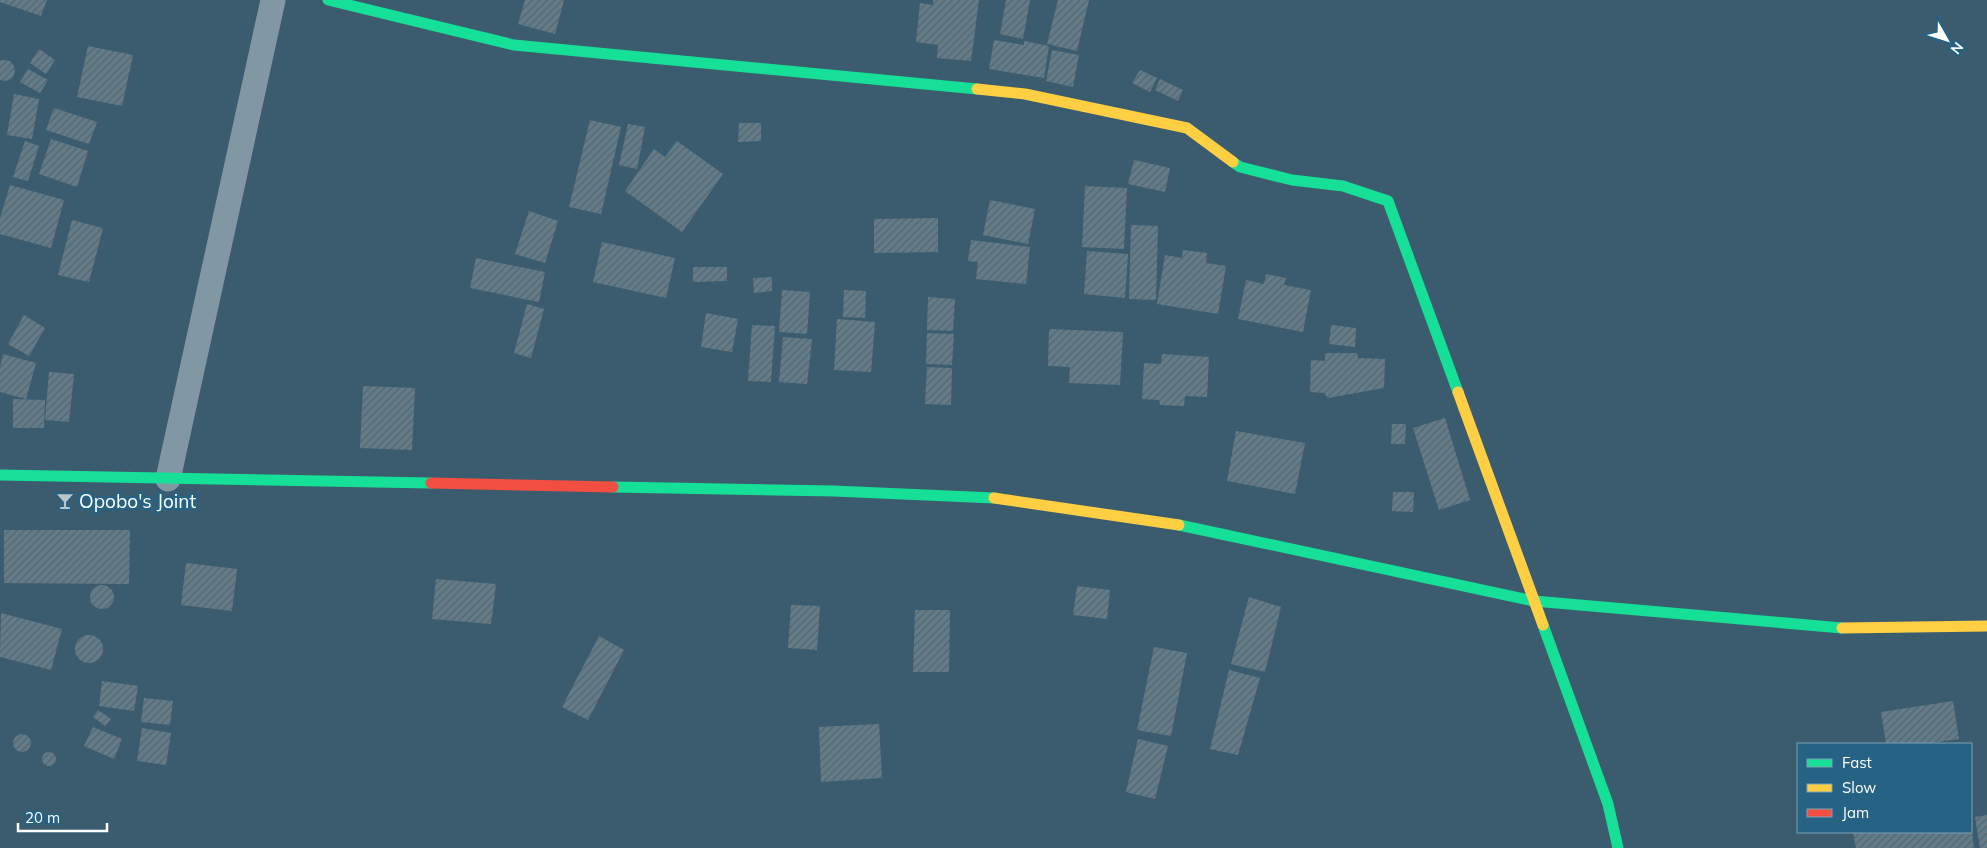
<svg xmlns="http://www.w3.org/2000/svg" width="1987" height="848" font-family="Mulish,sans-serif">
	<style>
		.building { fill: url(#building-hatch) }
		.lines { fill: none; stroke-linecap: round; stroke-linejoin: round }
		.street { stroke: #8198a4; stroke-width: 25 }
		.fast { stroke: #16e098; stroke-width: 11 }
		.slow { stroke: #ffcf43; stroke-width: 11 }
		.jam { stroke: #f24e42; stroke-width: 11 }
		.labels { text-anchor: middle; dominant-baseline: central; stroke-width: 5; stroke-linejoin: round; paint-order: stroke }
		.poi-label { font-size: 19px; fill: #fff; stroke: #256284; text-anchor: start }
	</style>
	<defs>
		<pattern id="building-hatch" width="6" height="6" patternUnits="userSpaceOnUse" patternTransform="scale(1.25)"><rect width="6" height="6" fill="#637c89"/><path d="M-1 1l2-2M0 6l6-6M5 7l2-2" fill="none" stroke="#58646a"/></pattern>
	</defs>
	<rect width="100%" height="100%" fill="#3b5c6e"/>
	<path class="building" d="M0,0H47L41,16L0,2Z
		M525,0H564L555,34L518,24Z
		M933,0H979L971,61L937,58L938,45L916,42L920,3L933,5Z
		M1006,0H1030L1023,39L1000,34Z
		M1058,0H1089L1077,51L1047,44Z
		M994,40L1024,45V41L1049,46L1044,78L989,69Z
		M88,46L133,55L122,106L77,97Z
		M39,49L55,60L46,74L30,63Z
		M1052,50L1079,55L1073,87L1046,81Z
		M3,60L10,61L14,66L15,72L12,78L6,81L0,80V61Z
		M28,69L48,80L40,93L20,82Z
		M1140,70L1157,78L1150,92L1132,83Z
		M1160,79L1183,90L1178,101L1155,90Z
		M14,94L39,99L32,139L7,135Z
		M54,108L97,122L89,144L46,130Z
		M590,120L621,127L601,214L569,207Z
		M739,123H761V141L738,142Z
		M628,124L645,127L637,169L619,165Z
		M51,139L88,151L77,187L39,174Z
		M25,141L39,146L28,181L13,177Z
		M677,141L723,174L682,232L625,191L654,149L665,157Z
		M1134,160L1170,168L1165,192L1128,184Z
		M10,185L64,200L51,248L0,234V218Z
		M1085,186L1127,188L1124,249L1082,247Z
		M990,200L1035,209L1028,244L983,235Z
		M529,211L558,221L545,263L515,254Z
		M938,218V252L874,253V219Z
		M72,220L103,228L89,282L58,275Z
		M1131,225L1158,226L1156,300L1129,299Z
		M971,240L1030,247L1026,284L976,279L978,262L968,261Z
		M602,242L675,258L666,298L593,282Z
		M1183,250L1207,253L1206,263L1226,266L1218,314L1157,304L1165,255L1182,258Z
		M1087,251L1128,254L1125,298L1084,294Z
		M476,258L545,272L539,302L470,288Z
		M693,267H727V281L693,282Z
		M1266,274L1286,278L1284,285L1311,290L1303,332L1238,319L1246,280L1264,284Z
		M772,277V291L754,293L753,278Z
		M782,290L810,292L807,334L779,332Z
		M844,290L866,291L865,318L843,317Z
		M928,297L955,299L953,331L927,330Z
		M527,304L544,309L531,358L514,353Z
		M706,313L738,319L732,352L701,347Z
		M24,315L45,328L29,356L8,344Z
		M837,319L875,322L871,372L834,370Z
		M752,325L775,326L771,382L748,381Z
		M1331,325L1356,328L1355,347L1329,344Z
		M1049,329L1123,332L1120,385L1069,383L1070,367L1048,366Z
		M927,333L954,334L952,365L926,364Z
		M783,337L812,339L807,384L779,382Z
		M1325,353H1357L1358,358L1385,359L1384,388L1328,398L1324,393L1310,392L1311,360L1325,361Z
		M3,354L36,363L26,399L0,392V367Z
		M1162,354L1209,357L1207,397L1185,396L1184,406L1160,405L1159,400L1142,399L1144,363L1161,364Z
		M927,367L952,368L951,405L925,404Z
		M49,372L74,374L69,422L45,420Z
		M363,386L415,388L412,450L360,448Z
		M13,399L45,400L44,428H13Z
		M1445,418L1470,500L1439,510L1413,428Z
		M1392,424H1406L1405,444H1391Z
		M1236,431L1305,443L1295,494L1227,481Z
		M1393,492H1414L1413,512L1392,511Z
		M4,530H130L129,584L4,583Z
		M186,563L237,569L232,611L181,605Z
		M436,579L496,584L491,624L432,619Z
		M90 597a12 12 0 1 1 24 0a12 12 0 1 1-24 0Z
		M1077,586L1110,590L1107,619L1073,615Z
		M1249,597L1281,607L1265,672L1231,664Z
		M791,605L820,606L817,650L788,648Z
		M915,610H950L949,672H913Z
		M1,613L62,629L51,670L0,657Z
		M75 649a14 14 0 1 1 28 0a14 14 0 1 1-28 0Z
		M599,636L624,650L588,720L562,707Z
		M1154,647L1187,653L1171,736L1137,730Z
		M1229,670L1260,678L1238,755L1210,749Z
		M102,681L138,686L134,711L99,706Z
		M144,698L173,701L170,725L141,722Z
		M1953,701L1959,739L1924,744H1886L1881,712Z
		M98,710L111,719L105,726L93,717Z
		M879,724L882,778L821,782L819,727Z
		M93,727L122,739L114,759L84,746Z
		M142,728L171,733L166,765L137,761Z
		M13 743a9 9 0 1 1 18 0a9 9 0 1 1-18 0Z
		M1138,739L1168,746L1155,799L1126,792Z
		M42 759a7 7 0 1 1 14 0a7 7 0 1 1-14 0Z
		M1987,815V848H1980L1975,817Z
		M1853,832H1972L1974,848H1856Z"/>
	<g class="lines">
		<path class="street" d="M168,479L273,0"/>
		<path class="fast" d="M328,0L514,45L977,89
			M1233,162L1240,167L1292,180L1343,186L1388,201L1458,392
			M0,475L431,483
			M613,487L834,491L994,498
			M1179,525L1534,601L1842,628
			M1543,625L1608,804L1618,848"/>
		<path class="slow" d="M977,89L1025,94L1187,128L1233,162
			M1458,392L1543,625
			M994,498L1179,525
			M1842,628L1987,626"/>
		<path class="jam" d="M431,483L613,487"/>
	</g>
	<defs>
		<g id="bar-bare" transform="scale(1.35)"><path d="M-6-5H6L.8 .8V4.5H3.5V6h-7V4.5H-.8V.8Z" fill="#bac6cc" stroke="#256284" stroke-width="2.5" paint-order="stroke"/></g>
	</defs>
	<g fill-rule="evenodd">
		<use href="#bar-bare" x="65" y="501"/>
	</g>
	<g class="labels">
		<g class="poi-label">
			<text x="79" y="501">Opobo's Joint</text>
		</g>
	</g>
	<rect x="1797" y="743" width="175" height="90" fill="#256284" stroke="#7ca1b5"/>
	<rect x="1807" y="759" width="25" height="8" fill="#16e098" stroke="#7ca1b5"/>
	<text x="1842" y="768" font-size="15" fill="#ffffff">Fast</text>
	<rect x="1807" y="784" width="25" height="8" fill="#ffcf43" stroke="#7ca1b5"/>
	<text x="1842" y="793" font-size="15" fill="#ffffff">Slow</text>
	<rect x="1807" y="809" width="25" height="8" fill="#f24e42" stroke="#7ca1b5"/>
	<text x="1842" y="818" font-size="15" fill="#ffffff">Jam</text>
	<g transform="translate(1947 40) rotate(129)" stroke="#256284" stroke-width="4" paint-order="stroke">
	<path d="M0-4L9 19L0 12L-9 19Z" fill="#ffffff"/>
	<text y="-8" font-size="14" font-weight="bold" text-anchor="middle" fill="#ffffff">N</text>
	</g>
	<path d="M18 823v8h89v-8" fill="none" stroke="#ffffff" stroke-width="2.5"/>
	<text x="25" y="823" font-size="15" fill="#ffffff" stroke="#256284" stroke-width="4" paint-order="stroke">20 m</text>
</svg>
